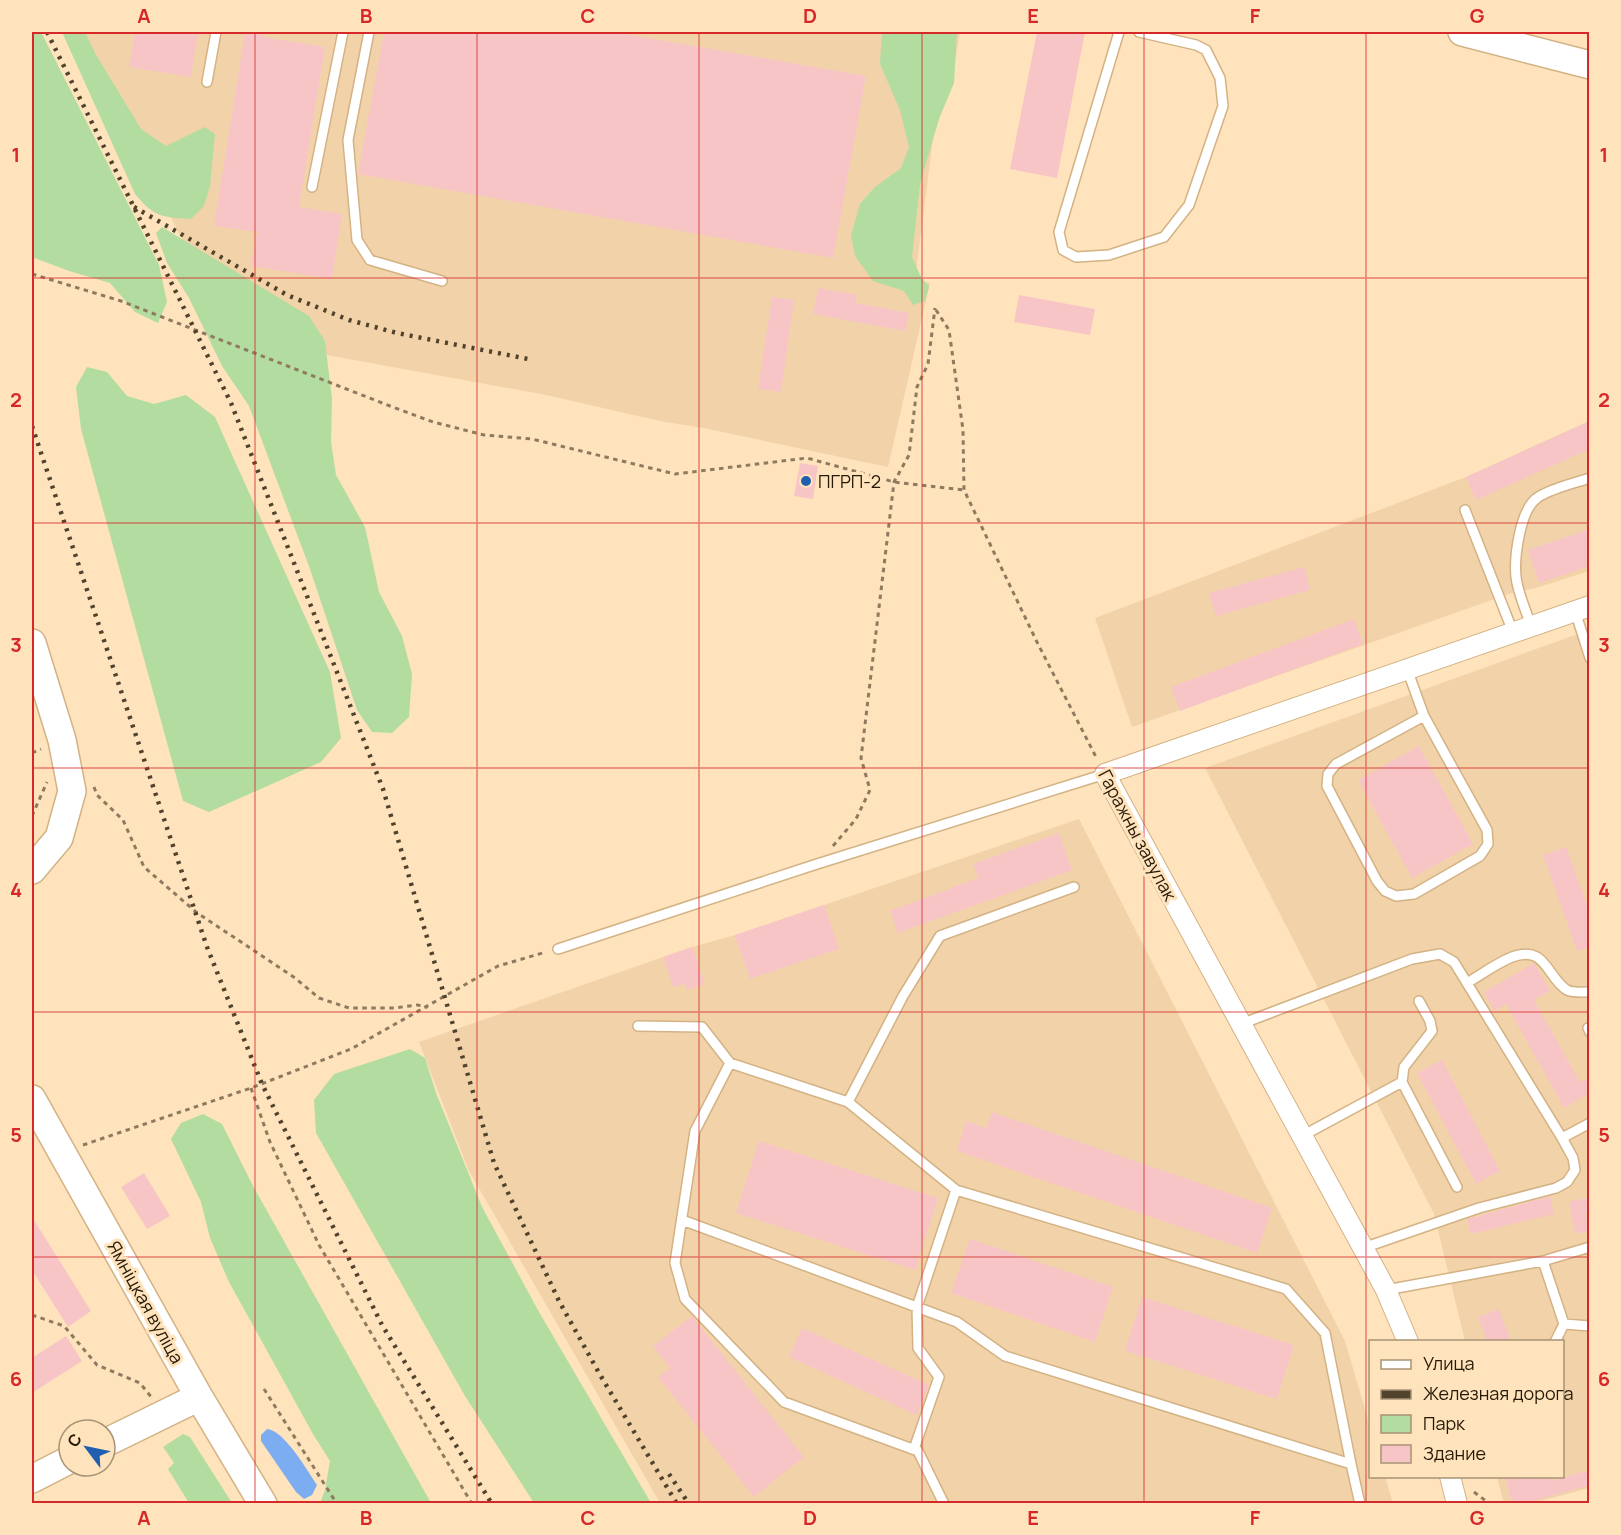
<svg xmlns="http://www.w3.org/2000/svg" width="1621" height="1535" font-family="Manrope,sans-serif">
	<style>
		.built { fill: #f2d3a9 }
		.green { fill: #b3dca1 }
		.water { fill: #7cadf0 }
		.building { fill: #f7c5c6 }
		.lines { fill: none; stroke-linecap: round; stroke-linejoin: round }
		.lane-casing { stroke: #d3b284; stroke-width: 12 }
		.street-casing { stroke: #d3b284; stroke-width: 22 }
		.secondary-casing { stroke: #d3b284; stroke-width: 30 }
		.path { stroke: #8e7b5f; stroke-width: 3; stroke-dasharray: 4.5 4.5; stroke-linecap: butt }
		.lane { stroke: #fff; stroke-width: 9 }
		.street { stroke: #fff; stroke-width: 20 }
		.secondary { stroke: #fff; stroke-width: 27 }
		.rail { stroke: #51422c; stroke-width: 4.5; stroke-dasharray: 3 6; stroke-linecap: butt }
		.grid { fill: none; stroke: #d62828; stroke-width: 1.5; stroke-opacity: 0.55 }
		.poi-dot { fill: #205fb0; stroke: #fee3bd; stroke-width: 2 }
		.labels { text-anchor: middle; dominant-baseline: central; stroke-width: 6; stroke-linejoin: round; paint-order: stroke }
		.poi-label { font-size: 18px; fill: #261a07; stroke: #fee3bd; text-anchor: start }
		.street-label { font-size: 18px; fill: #261a07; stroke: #fee3bd }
		.neatline { fill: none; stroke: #d62828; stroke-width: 2 }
		.grid-label { font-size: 20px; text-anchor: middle; font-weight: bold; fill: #d62828 }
	</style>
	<rect width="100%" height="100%" fill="#fee3bd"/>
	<path class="built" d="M75,32H960L950,91H939L915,280L930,283L888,467L703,428L660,421L546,395L233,338Z
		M1589,421V571L1539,587L1509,594L1132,727L1095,618L1466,477Z
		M1589,630V1488L1533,1503H1504L1497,1477L1562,1476V1342L1465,1341L1434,1214L1205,768Z
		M1079,819L1345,1341L1370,1426V1476L1385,1477L1393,1503H660L469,1171L419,1042L692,947L735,935Z"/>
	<path class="green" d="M32,32H41L159,265L167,302L158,323L135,312L110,283L69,271L32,257Z
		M62,32H85L95,53L141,129L166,146L205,127L215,134L210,186L204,206L191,219C161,217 154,217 135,194Z
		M882,32H957L954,83L939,119L920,184L912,257L920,275L929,287L925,301L913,305L904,291L873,281L855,256L851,235L860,204L875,187L901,168L909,147L900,110L880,64Z
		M162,227L309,316L325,341L332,399L331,442L336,475L365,527L379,592L402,636L412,674L409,717L392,733L372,732L357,710L310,569L249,406L222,366L189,298L167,263L156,233Z
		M87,367L107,372L127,396L154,404L186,395L215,417L330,672L341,738L321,762L209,812L183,801L81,429L76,387Z
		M410,1049L425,1058L436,1093L482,1207L539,1312L651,1503H534L465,1396L316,1133L314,1100L334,1074Z
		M203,1114L222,1124L253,1186L431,1503H320L325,1490L330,1461L313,1434L229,1282L210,1238L201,1202L171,1139L181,1123Z
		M183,1434L190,1437L232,1503H189L168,1469L174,1463L163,1447Z"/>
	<path class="water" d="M267,1429C285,1431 306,1469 317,1485L312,1495L304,1499L296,1492L261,1441V1435Z"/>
	<path class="building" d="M135,32H198L191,77L129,67Z
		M245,32L264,35L263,37L325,47L299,207L342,214L332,279L251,266L257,232L214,226Z
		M384,32H614L866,76L833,258L358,174Z
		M1037,32H1085L1057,178L1010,169Z
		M818,288L857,295L856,303L909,313L905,331L813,314Z
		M1019,295L1095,309L1090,335L1014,322Z
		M772,297L794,300L781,392L758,389Z
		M1590,421V449L1476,500L1466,477Z
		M800,463L818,466L813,499L794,496Z
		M1590,529V566L1539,583L1528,550Z
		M1304,567L1310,590L1216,616L1209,593Z
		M1354,619L1363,644L1180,711L1171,687Z
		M1419,746L1473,844L1412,878L1358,780Z
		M1059,833L1072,870L898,933L890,911L978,878L973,864Z
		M1566,847L1590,913V947L1577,951L1543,855Z
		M824,905L839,949L750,979L735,935Z
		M692,947L705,984L687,990L685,984L673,987L663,957Z
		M1534,963L1550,991L1534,1000L1580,1082L1590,1077V1093L1564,1108L1506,1004L1494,1011L1484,992Z
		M1442,1060L1500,1171L1476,1184L1417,1073Z
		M992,1112L1272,1208L1257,1253L957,1151L966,1121L986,1128Z
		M759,1141L938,1198L915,1270L736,1213Z
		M144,1173L170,1216L147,1229L121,1187Z
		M1550,1196L1554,1214L1471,1234L1467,1219Z
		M1590,1197V1212L1586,1213L1589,1231L1575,1234L1569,1202Z
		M32,1217L91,1311L68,1327L32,1270Z
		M970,1239L1113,1287L1095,1342L951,1293Z
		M1142,1297L1294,1345L1277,1399L1125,1351Z
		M1499,1309L1511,1341H1487L1478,1317Z
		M692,1316L804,1457L754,1497L658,1377L670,1368L653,1346Z
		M802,1328L929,1385L917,1415L789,1357Z
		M66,1336L82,1361L32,1393V1358Z
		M1590,1470V1485L1526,1503H1512L1505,1476H1550L1551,1481Z"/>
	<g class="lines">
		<g class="lane-casing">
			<path id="lane" d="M369,32L348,140L357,240L370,260L442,281
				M1119,32L1059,232L1063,250L1076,257L1109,255L1164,237L1189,205L1223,106L1220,78L1206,50L1196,45L1139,32
				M207,82L216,32
				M312,187L343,32
				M1465,510L1513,632
				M1575,611L1590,658
				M1531,626C1526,610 1518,594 1516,577C1514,557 1520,510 1537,498C1549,489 1575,483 1590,478
				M1407,669L1424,716L1487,830L1488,844L1480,856L1414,894L1396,896L1385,891L1377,881L1327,786L1328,774L1336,764L1424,716
				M558,949L817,864L1105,774
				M1467,983C1482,974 1497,963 1512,957C1546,944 1547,978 1567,990C1572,993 1583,992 1590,992
				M1241,1024L1412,959L1440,954L1454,962L1562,1138L1590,1123
				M638,1026L702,1027L730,1063L695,1131L675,1263L685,1299L784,1402L918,1451L944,1504
				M1588,1028L1590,1032
				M730,1063L848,1102L903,996L940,936L1074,887
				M1402,1082L1404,1067L1432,1031L1430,1021L1419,1001
				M1302,1136L1402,1082L1457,1187
				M682,1220L957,1322L1005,1356L1351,1464L1325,1333L1286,1289L956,1190L848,1102
				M1363,1248L1479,1208L1556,1188L1567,1182L1575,1170L1573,1158L1562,1138
				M1543,1261L1564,1324L1590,1326
				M1386,1290L1543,1261L1590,1247
				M1555,1342L1564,1324
				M914,1449L939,1377L918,1348L917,1307L956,1190
				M1351,1464L1360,1504"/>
		</g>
		<g class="street-casing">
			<path id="street" d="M1408,1342L1386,1290L1105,774L1590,606
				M1450,1476L1457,1504"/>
		</g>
		<g class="secondary-casing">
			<path id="secondary" d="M1462,32L1590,65
				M32,643L62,740L72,791L59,838L32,870
				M32,1099L199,1397L263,1504
				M105,1443L199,1397
				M32,1479L69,1460"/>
		</g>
		<path class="path" d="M32,274L121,301L390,406L433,422L484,435L532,439L675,474L807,458L894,482L964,490
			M936,310L949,330L963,430L964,490L1037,642L1097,759
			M32,753L41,749
			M94,787L97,795L123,820L144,867L196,912L295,978L319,998L349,1008H394L417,1005L428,1007
			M32,816L47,782
			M833,846L856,819L870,790L861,758L894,482L909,455L917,387L928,364L935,308
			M251,1088L270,1142L319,1245L472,1504
			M83,1145L251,1088L351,1049L498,966L546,952
			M32,1315L64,1326L97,1365L140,1383L152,1398
			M264,1389L337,1504
			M1474,1492L1490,1504"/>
		<use href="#lane" class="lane"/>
		<use href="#street" class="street"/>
		<use href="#secondary" class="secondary"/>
		<path class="rail" d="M47,32L231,403L383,789L494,1163L559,1301L599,1373L677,1504
			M134,207L287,295L349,320L397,333L533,360
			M32,426L207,947L262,1084L382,1325L492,1504
			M669,1474L689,1504"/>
	</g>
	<path class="grid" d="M255,32V1504M477,32V1504M699,32V1504M922,32V1504M1144,32V1504M1366,32V1504M32,278H1590M32,523H1590M32,768H1590M32,1012H1590M32,1257H1590"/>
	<circle class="poi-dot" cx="806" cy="481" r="6"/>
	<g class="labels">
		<g class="poi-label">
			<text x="818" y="481">ПГРП-2</text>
		</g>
		<g class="street-label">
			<text transform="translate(1138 835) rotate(62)">Гаражны завулак</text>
			<text transform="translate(146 1302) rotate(61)">Ямніцкая вуліца</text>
		</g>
	</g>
	<rect width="1621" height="1535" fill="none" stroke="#fee3bd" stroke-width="66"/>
	<rect x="1369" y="1340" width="195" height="138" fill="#fee3bd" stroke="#a89374" stroke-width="1.5"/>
	<rect x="1381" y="1360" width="30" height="9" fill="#ffffff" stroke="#a89374" stroke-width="1.5"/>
	<text x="1423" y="1370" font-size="18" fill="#261a07">Улица</text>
	<rect x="1381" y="1390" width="30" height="9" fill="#51422c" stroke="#a89374" stroke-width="1.5"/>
	<text x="1423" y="1400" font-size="18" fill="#261a07">Железная дорога</text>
	<rect x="1381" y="1415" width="30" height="18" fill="#b3dca1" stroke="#a89374" stroke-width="1.5"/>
	<text x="1423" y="1430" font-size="18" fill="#261a07">Парк</text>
	<rect x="1381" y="1445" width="30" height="18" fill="#f7c5c6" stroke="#a89374" stroke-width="1.5"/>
	<text x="1423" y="1460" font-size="18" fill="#261a07">Здание</text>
	<g transform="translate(87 1448) rotate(302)"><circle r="28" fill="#fee3bd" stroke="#a89374" stroke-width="1.5"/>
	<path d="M0-4.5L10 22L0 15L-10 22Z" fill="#205fb0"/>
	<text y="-9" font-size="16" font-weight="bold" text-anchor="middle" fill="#261a07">С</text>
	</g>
	<rect x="33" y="33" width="1555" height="1469" class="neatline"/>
	<g class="grid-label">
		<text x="144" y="23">A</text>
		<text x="366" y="23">B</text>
		<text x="588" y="23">C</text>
		<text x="810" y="23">D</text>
		<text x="1033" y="23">E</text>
		<text x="1255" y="23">F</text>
		<text x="1477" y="23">G</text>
		<text x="16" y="162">1</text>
		<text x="1604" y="162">1</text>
		<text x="16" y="407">2</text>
		<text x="1604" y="407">2</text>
		<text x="16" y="652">3</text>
		<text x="1604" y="652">3</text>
		<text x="16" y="897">4</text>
		<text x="1604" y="897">4</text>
		<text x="16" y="1142">5</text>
		<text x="1604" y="1142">5</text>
		<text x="16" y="1386">6</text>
		<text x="1604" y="1386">6</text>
		<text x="144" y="1525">A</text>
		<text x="366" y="1525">B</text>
		<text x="588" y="1525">C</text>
		<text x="810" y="1525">D</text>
		<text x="1033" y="1525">E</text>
		<text x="1255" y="1525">F</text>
		<text x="1477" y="1525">G</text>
	</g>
</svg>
